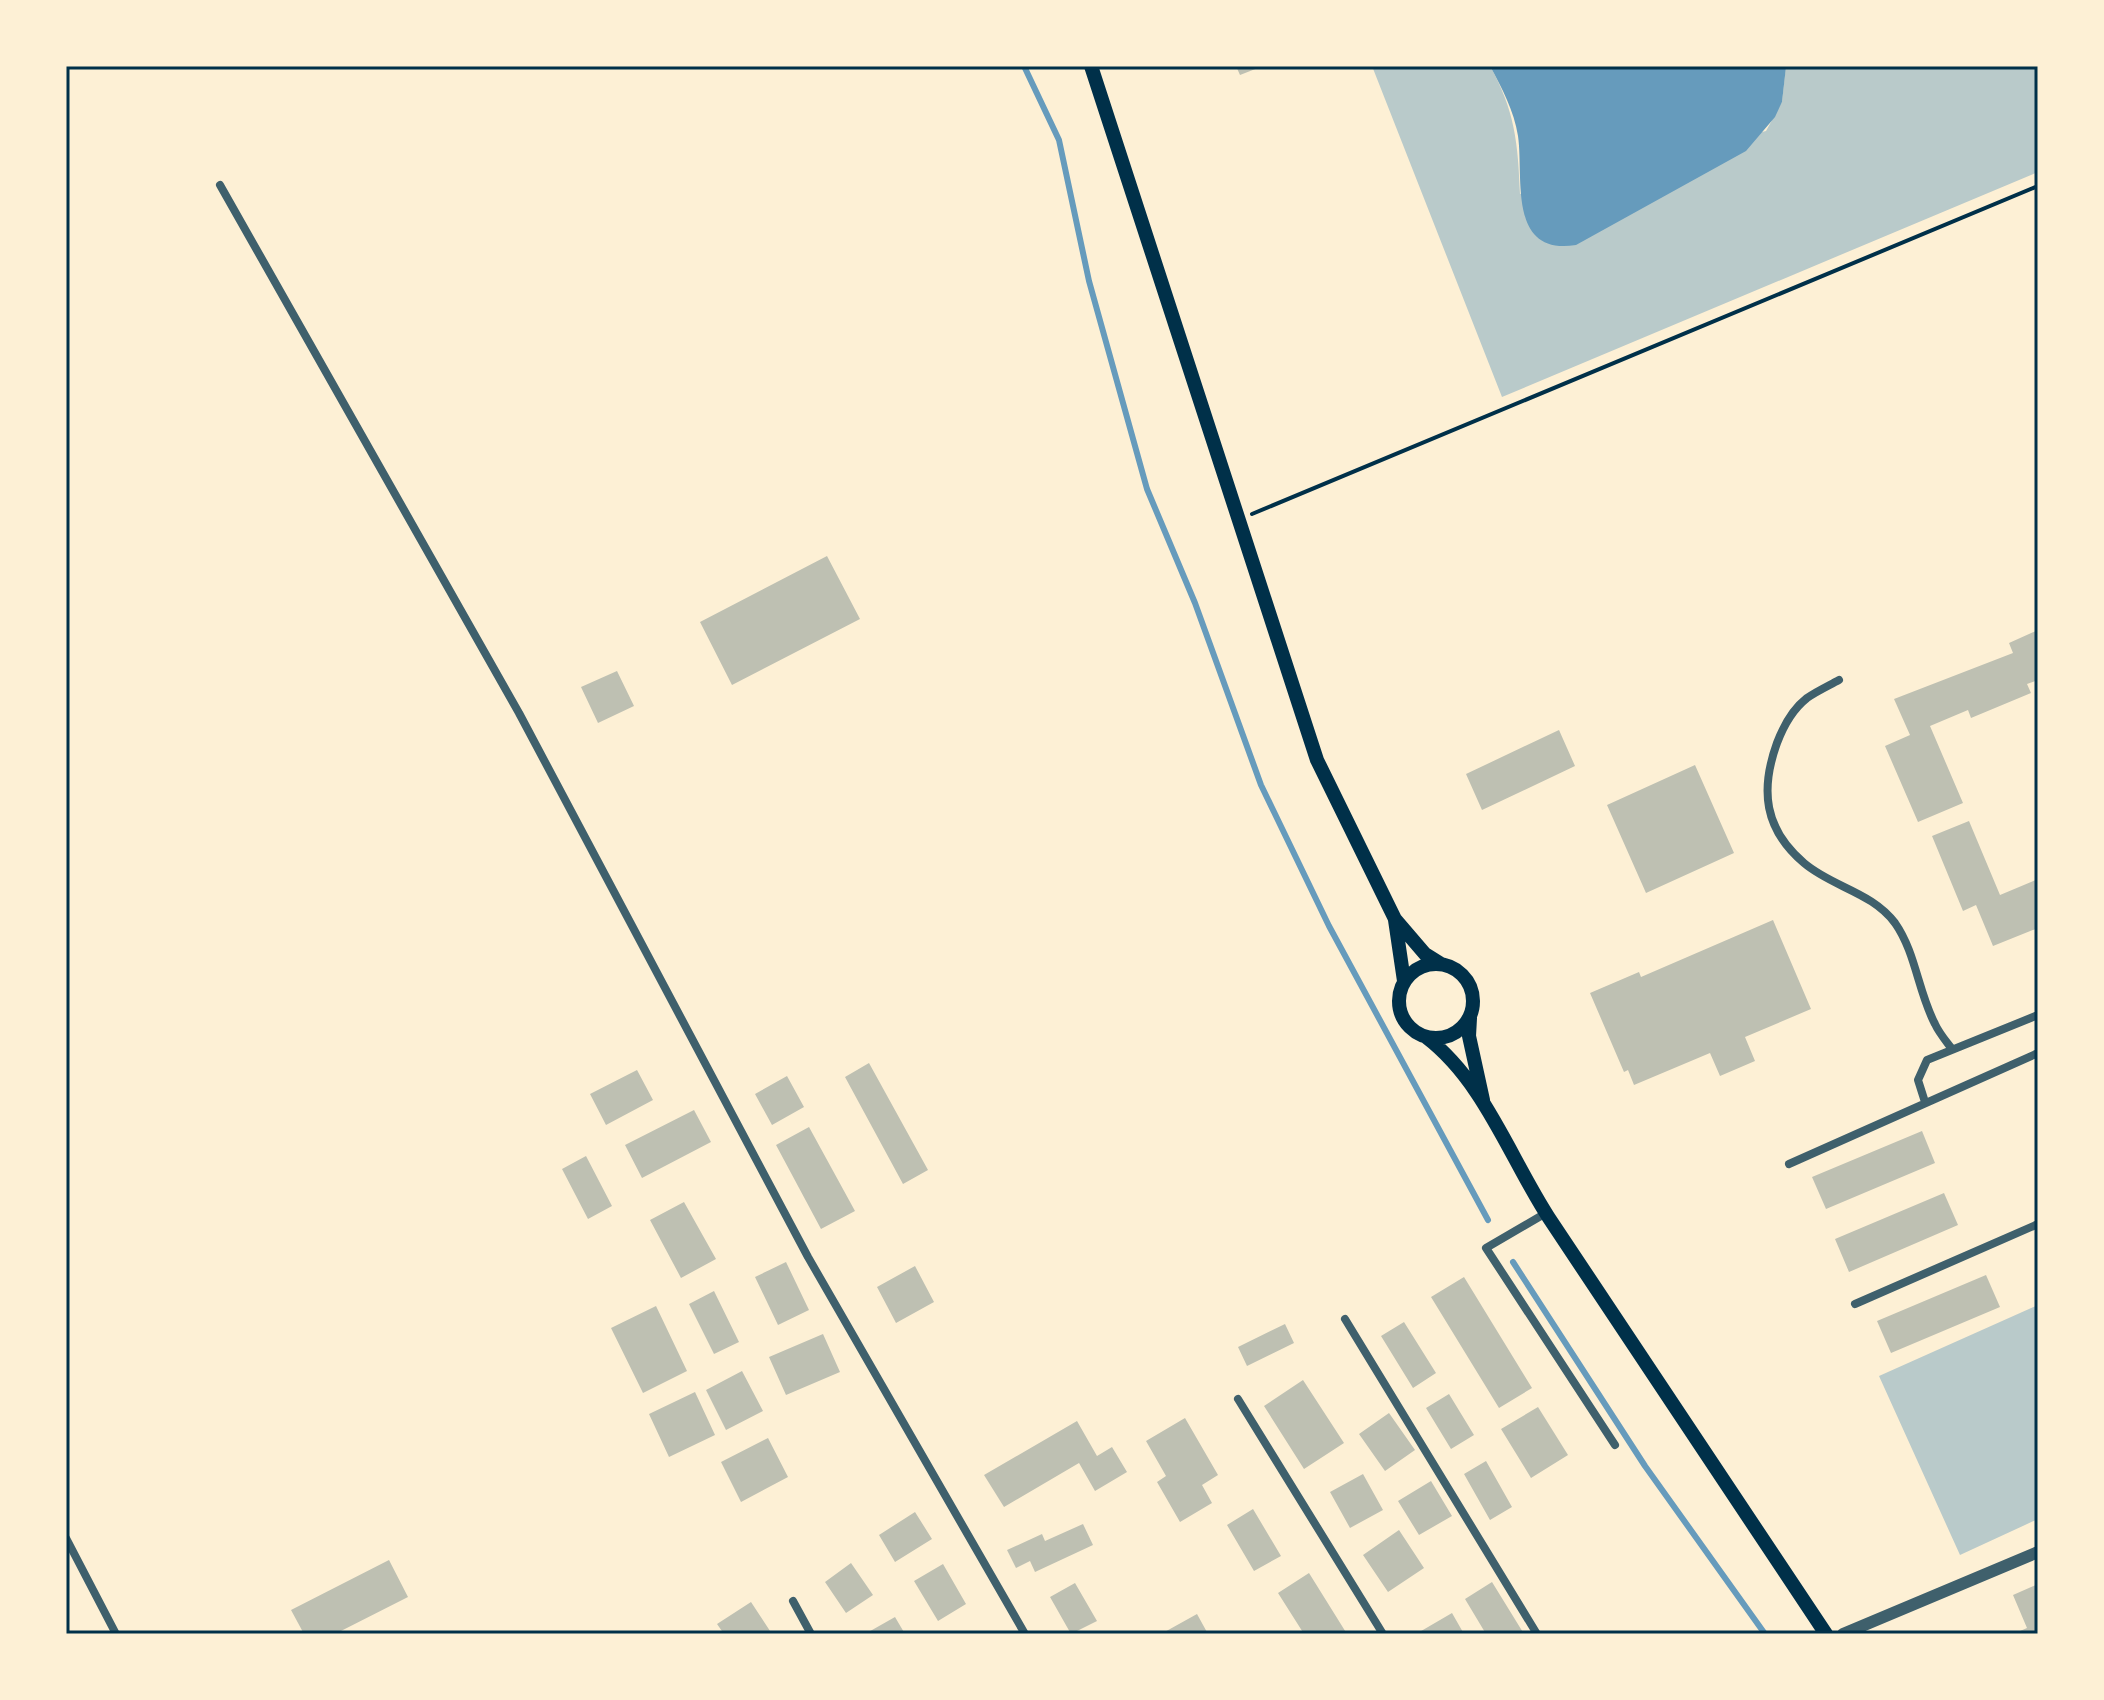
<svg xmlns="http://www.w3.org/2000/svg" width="2104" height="1700" font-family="'PT Serif',serif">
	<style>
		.green { fill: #b9caca }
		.water { fill: #669bbc }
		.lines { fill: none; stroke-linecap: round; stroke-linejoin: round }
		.stream { stroke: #669bbc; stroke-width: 6 }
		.building { fill: #bec0b2 }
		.path { stroke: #003049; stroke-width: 4 }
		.minor { stroke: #3f606c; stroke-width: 8 }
		.tertiary { stroke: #3f606c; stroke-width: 12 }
		.secondary { stroke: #003049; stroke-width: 14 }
		.neatline { fill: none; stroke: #003049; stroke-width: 3 }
	</style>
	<rect width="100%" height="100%" fill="#fdf0d5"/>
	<path class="green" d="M1372,66H1490C1515,111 1518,143 1520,194L1766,131L1782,102L1786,66H2038V172L1502,397Z
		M2038,1305V1519L1960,1555L1879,1376Z"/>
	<path class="water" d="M1490,66H1786V67L1782,102L1775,117L1746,151L1576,245C1507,256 1524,177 1518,136C1514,111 1502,88 1490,66Z"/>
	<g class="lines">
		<path class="stream" d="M1024,66L1059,140L1089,281L1147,489L1195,603L1261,785L1329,926L1488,1220
			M1513,1262L1645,1466L1765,1634"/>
	</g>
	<path class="building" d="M1236,66H1263L1240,75Z
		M827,556L860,619L732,685L700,622Z
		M2038,630V680L2027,684L2031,693L1971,718L1968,710L1930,726L1963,803L1918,822L1885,746L1910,735L1894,699L2013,653L2009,643Z
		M617,671L634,706L598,723L581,687Z
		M1559,730L1575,766L1482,810L1466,774Z
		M1695,765L1734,853L1646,893L1607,805Z
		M1969,821L2000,895L2038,879V928L1993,946L1976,905L1963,911L1932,836Z
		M1773,920L1811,1009L1745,1037L1755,1061L1720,1076L1710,1053L1634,1085L1628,1070L1624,1072L1590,993L1639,972L1641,977Z
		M869,1063L928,1170L903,1184L845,1077Z
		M637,1070L653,1100L606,1125L590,1094Z
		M787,1076L804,1107L772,1125L755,1094Z
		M694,1110L711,1142L642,1178L625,1145Z
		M809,1127L855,1211L821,1229L776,1145Z
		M1922,1131L1935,1163L1826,1209L1812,1177Z
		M586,1156L612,1206L588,1219L562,1169Z
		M1944,1193L1958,1225L1849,1272L1835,1239Z
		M684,1202L716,1259L681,1278L650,1220Z
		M786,1262L809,1310L778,1325L755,1277Z
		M915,1266L934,1302L896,1323L877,1287Z
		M1986,1275L2000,1307L1891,1353L1877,1321Z
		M1464,1277L1532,1388L1499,1408L1431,1297Z
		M714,1291L739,1342L714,1354L689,1304Z
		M656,1306L687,1371L643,1393L611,1328Z
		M1404,1322L1436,1373L1413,1388L1381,1336Z
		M1285,1324L1294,1343L1247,1366L1238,1347Z
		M823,1334L840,1372L786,1395L769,1357Z
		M742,1371L763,1411L726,1430L706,1390Z
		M1303,1380L1344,1443L1304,1469L1264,1406Z
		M695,1392L715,1435L669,1457L649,1414Z
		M1449,1394L1474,1435L1451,1449L1426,1408Z
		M1538,1407L1568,1455L1531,1478L1501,1429Z
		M1389,1413L1415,1450L1385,1471L1359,1434Z
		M1185,1418L1218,1475L1202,1485L1212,1503L1180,1522L1157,1482L1166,1476L1146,1441Z
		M1077,1421L1097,1456L1112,1447L1127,1472L1095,1491L1079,1463L1004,1507L984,1475Z
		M768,1438L788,1477L741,1502L721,1462Z
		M1486,1461L1512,1507L1490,1520L1464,1474Z
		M1363,1474L1383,1510L1350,1528L1330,1492Z
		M1431,1481L1452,1516L1419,1535L1398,1501Z
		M1253,1509L1281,1556L1254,1571L1227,1525Z
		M915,1512L932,1539L895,1562L879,1535Z
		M1083,1524L1093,1545L1035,1572L1030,1561L1016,1568L1007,1550L1042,1534L1045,1541Z
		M1399,1530L1424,1568L1388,1592L1363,1555Z
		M389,1560L408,1597L335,1634H304L291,1610Z
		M851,1563L873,1595L846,1613L825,1582Z
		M943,1564L966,1604L938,1621L914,1581Z
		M1309,1573L1347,1634H1304L1278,1593Z
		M1492,1582L1524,1634H1486L1465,1599Z
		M1075,1583L1097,1621L1071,1634L1050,1597Z
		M2038,1584V1634H2013L2027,1628L2013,1595Z
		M751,1602L772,1634H724L717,1624Z
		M1452,1613L1464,1634H1416Z
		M1197,1614L1208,1634H1161Z
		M895,1617L905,1634H865Z"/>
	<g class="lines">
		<path class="path" d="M1252,514L2038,186"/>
		<path class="minor" d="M220,185L519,713L808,1257L1025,1634
			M1839,680C1828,686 1817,691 1807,698C1793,709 1783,727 1777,743C1760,790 1764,829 1804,863C1832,887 1872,892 1895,923C1916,953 1918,992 1935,1024C1939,1033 1946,1041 1952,1049
			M1925,1102L1918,1080L1927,1060L2038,1015
			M1789,1164L2038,1053
			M1546,1213L1486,1248L1615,1445
			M1855,1304L2038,1224
			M1345,1319L1537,1634
			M1238,1399L1383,1634
			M66,1538L116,1634
			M793,1601L811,1634"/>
		<path class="tertiary" d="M1843,1634L2038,1552"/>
		<path class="secondary" d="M1091,66L1317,760L1395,919L1425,954L1441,964
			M1395,920L1404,981
			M1399 1001a37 37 0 1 1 74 0a37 37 0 1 1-74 0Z
			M1470,1018L1469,1036L1483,1100
			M1426,1037C1484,1081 1510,1158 1549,1218C1640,1357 1733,1495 1826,1634"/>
	</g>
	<rect width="2104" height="1700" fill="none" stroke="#fdf0d5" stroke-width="136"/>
	<rect x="68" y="68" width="1968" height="1564" class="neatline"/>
</svg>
